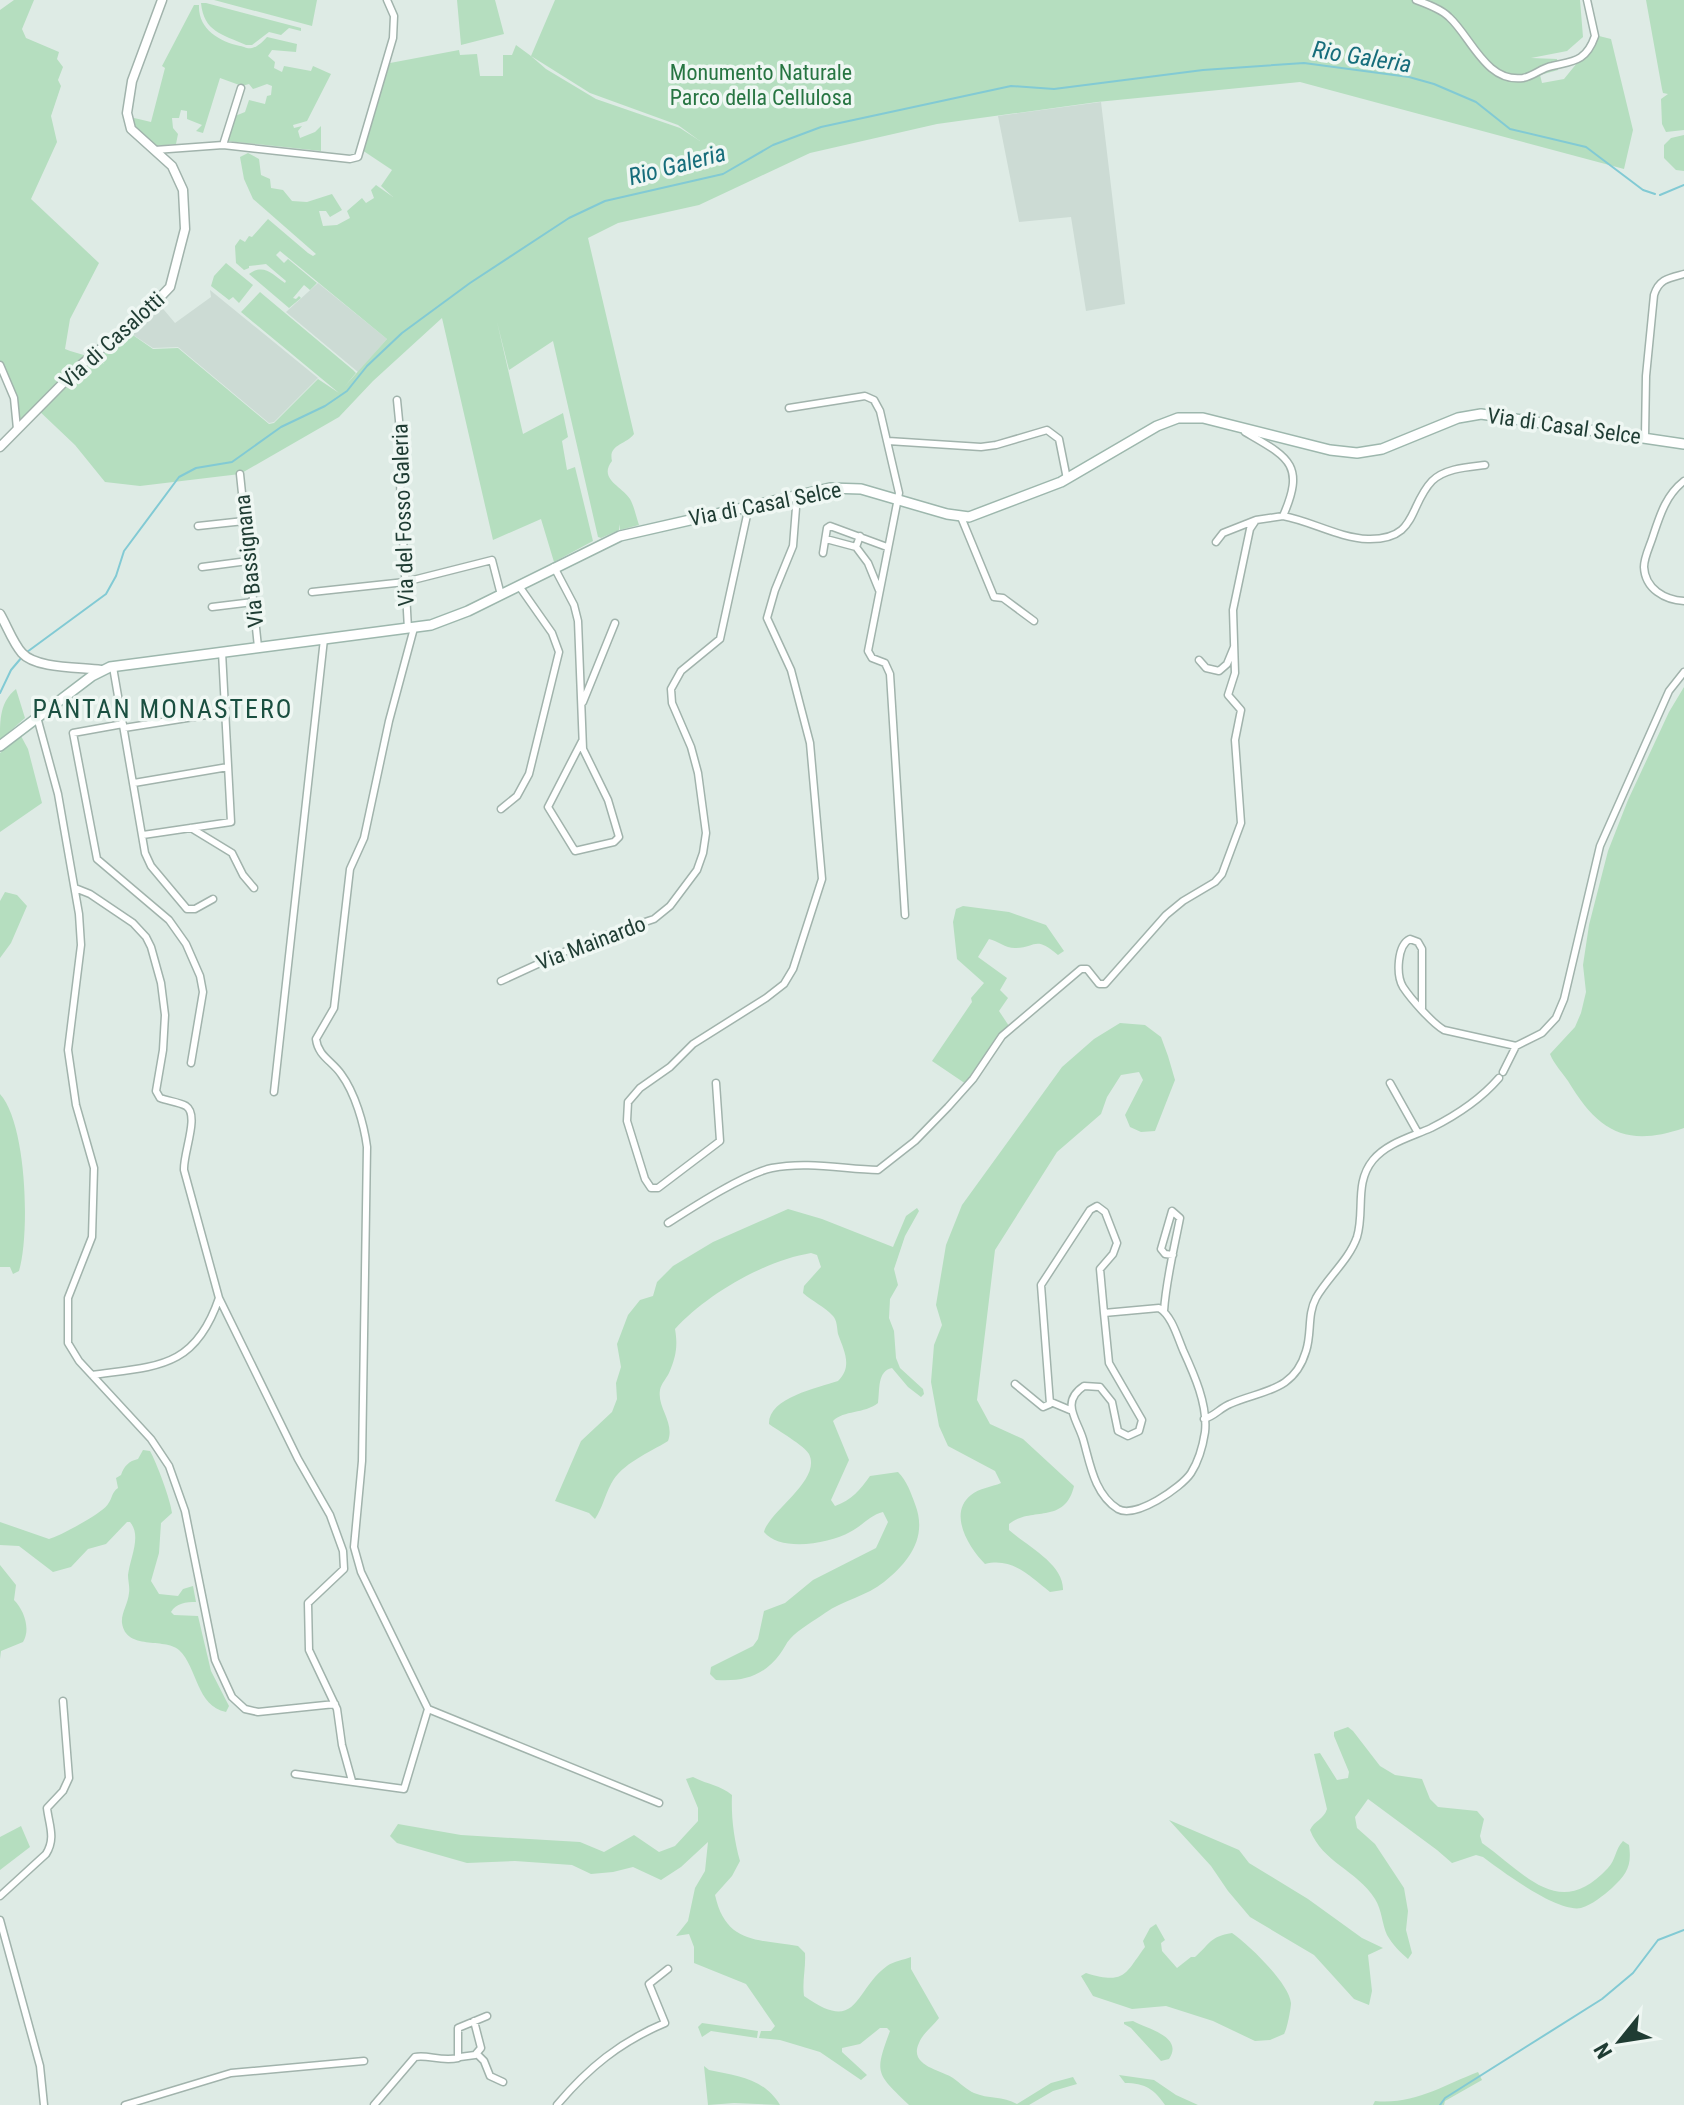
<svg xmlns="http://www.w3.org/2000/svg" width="1684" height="2105" font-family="'Roboto Condensed',sans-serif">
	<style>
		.built { fill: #ccdbd4 }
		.green { fill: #b5debf; fill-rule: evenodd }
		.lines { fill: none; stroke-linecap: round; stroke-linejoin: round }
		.stream { stroke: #82cad4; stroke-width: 2 }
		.minor-casing { stroke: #a1b3ac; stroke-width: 9 }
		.tertiary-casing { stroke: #a1b3ac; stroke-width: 11 }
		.secondary-casing { stroke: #9db7ad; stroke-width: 12 }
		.minor { stroke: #fff; stroke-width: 6 }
		.tertiary { stroke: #fff; stroke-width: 8 }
		.secondary { stroke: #fff; stroke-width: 9 }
		.labels { text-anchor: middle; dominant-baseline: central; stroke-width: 7; stroke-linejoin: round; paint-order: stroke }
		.park-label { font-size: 22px; fill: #277542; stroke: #eff7f3 }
		.street-label { font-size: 22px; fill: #1f3c33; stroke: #eff7f3 }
		.water-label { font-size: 24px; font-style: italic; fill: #166d7b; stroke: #eff7f3 }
		.quarter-label { font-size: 26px; letter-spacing: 2px; fill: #1a4f40; stroke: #eff7f3 }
	</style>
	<rect width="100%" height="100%" fill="#deebe5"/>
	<path class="built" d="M1101,102L1125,304L1086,311L1071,217L1019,222L998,116Z
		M318,283L387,339L358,372L286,312Z
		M210,290L318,378L274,422L269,423L178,347L153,348L127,331L159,304L175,323L211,297Z"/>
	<path class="green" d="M14,0H34L22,29L26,38L59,52L57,59L63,67L58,80L61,86L51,116L57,142L31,199L99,263L70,319L65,349C79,355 92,355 104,364L100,358L102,351L127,331L153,349L178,348L269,424L274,423L318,379L339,393L241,312L260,292L353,370L356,373L345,386L387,339L280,251L276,255L284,263L288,259L317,283L310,290L304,285L293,298L296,299L299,296L301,298L289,308L249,274C264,263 273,275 285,283L286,281L266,264L249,266V268L244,270L236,263L235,246L240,239L245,242L249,236L252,237L268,219L308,253L313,256L316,254L253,199L244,179L240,157L248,153L259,159L261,175L270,179L271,188L283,190L292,201L307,202L332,194L342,210L330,217L326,211H319L323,226L337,225L350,218L347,211L362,198L366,203L374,198L371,190L376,185L393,197L381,186L392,170L362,150L390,63L459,50L460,55L477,54L480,76H503V55H512L516,45L531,56L555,0H1580L1583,37L1567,51L1531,58L1557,59L1558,70L1540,75L1542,83L1564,79L1599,36L1611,39L1633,130L1624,169L1300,82L1097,102L937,124L810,153L699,205L618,223L588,238L634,434C626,445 608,444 612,461C598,479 622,486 630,499C634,506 636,516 639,525L620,530V524L619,530L601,538L598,537L553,341L509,370L497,322L523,434L563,413L568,437L562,441L567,470L575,467L593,541L554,562L541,519L493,540L442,318L373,381L339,417L240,474L140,486L105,482L75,445L36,408L22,420L19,418L15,393L0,363V10ZM531,56L590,93L678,125L700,141L680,128L596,99L546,69Z
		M214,0H317L312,26Z
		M457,0H495L504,34L461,45Z
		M1646,0H1684V130L1666,132L1662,124L1661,99L1668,94L1663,93L1662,89Z
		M201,3H206L301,28V31L289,28L281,35L269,32L252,45H246C222,34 204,32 201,3Z
		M194,5H199C198,29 219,41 240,46C246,47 246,49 252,48C258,47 263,41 267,37L297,44L296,52L272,50L268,56L275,62L274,68L282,72L284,66L311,71L313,66L331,74L307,121L293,125L294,128L302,126L298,131L300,138L315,132L321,126V151L227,141L235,116L245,112L249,100L265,104L267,96L271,95L272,86L267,84L253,89L249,84L242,86L220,78L203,133L196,131L202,125L187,119V111L181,110L179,118H172L173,128L178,134L176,144L156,146L132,125L130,117L151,122L165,68L162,66Z
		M1684,135V171L1676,170L1664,158V145L1671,138Z
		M226,263L253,285L239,303L233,297L229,300L211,286L214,276Z
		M1684,687V1128C1626,1148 1598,1131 1568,1081C1562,1072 1554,1064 1550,1054L1575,1027L1581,1013L1586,992L1583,965L1589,925L1608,851L1628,800L1669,712Z
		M16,689L25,718L0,740C0,719 0,702 16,689Z
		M21,736L28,749L42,803L0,832V753Z
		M5,892L17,895L27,906L11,943L0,958V901Z
		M963,906L1009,912L1046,925L1064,951L1058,955C1034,935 1037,948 1015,948C1005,948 998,941 989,939L978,957L1007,978L1000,990L1008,998L999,1011L1009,1026L991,1046L966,1084L932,1061L972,1002L971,998L984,983L957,959L953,922L956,909Z
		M1120,1023L1145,1025L1161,1037L1168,1056L1175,1080L1155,1131L1141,1132L1130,1127L1125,1115L1143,1080L1139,1072L1121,1075L1107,1097L1101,1114L1057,1152L995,1250L977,1400L990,1424L1023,1439L1074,1486C1065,1525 1031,1506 1009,1524V1530C1027,1546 1064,1564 1063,1590L1050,1592C1030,1576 1012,1557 985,1564C970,1549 947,1514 971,1495C979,1488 992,1487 1001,1483L995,1471L948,1446L939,1426L931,1382L934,1345L942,1325L936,1305L946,1245L962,1205L1062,1067L1094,1039Z
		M0,1094C27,1124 30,1234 19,1271L13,1274L10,1267H0Z
		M917,1208L919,1211L905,1236L894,1269L898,1285L890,1299L889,1318L894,1331L896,1358L900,1368L923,1389L924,1394L921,1397L908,1387L892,1368C877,1371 880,1390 878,1403C864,1414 844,1410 833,1421L849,1460L831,1500L835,1506C852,1500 860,1490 870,1476L898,1472C907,1481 911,1493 915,1504C928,1537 909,1562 884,1582C867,1596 843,1600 825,1613C814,1621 799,1629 790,1639C786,1643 784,1649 780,1654C764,1676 743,1682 716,1680L710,1674L711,1667L753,1646L758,1639L764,1611L785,1603L813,1580L876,1548L888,1522L883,1512C870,1515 862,1526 850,1532C829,1544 780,1552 764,1532C769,1511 822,1480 809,1454C805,1446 777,1430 769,1424C768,1398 817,1388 838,1381C853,1366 844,1351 838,1334C837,1328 837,1320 833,1316C824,1306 813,1302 803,1293L804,1286L821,1267L817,1255L811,1253C764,1261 707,1294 675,1329C678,1346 676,1357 669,1373C666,1379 661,1384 660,1390C657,1408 675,1422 668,1441C649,1453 622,1463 611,1484C605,1495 602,1509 595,1519L589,1513L555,1501L581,1441L612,1412L617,1399L616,1383L621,1367L617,1344L628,1315L640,1300L653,1296L657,1282L673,1266L713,1242L788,1209L822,1219L893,1247L906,1216Z
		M143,1450L150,1451C156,1461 171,1501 172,1513L161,1523L159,1553L151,1581L159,1594L178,1596L183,1589L193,1586L196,1602C186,1602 176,1603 171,1612L174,1615L198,1616L211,1671L229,1706L226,1712C196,1706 198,1668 179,1650C164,1637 126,1651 122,1623C121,1613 128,1604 129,1593C130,1587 128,1581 128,1575C130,1558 142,1536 130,1522H127L106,1544L88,1549L71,1567L53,1572L19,1546L0,1545V1522L49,1539C58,1537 103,1513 108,1504C113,1497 111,1493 118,1488L116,1478L121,1475C124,1466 129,1461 138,1459Z
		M0,1565L16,1585L14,1600C24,1610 31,1629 23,1642L1,1651L0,1659Z
		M1348,1727L1353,1731L1380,1766L1395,1775L1422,1779L1430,1799L1438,1807L1477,1811L1484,1819L1480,1836L1482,1843C1526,1874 1559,1921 1608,1868C1616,1860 1615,1849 1623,1841L1629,1845C1632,1866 1627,1874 1612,1888C1604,1895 1592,1905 1581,1908C1557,1913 1502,1871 1483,1857L1476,1855L1452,1863L1437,1850L1368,1799L1355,1817L1357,1828L1375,1844L1404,1888L1408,1911L1406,1930L1412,1953L1408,1959C1401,1953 1392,1944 1387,1935C1382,1924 1382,1910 1375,1899C1357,1870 1323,1863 1310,1830C1314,1821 1324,1819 1327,1809L1314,1754L1320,1753L1337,1780L1348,1778L1349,1772L1334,1736V1732Z
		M693,1777C706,1784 720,1785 732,1795C731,1817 734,1839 740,1861L732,1876L715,1895C726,1944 757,1939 798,1946L805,1953C806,1968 802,1981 804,1996C859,2035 853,1991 887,1966C894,1961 904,1960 911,1957V1969L939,2018C933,2026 922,2034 919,2043C908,2066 942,2070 953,2078C960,2083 967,2090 974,2093C988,2099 1003,2096 1017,2104L1051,2083L1073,2077L1077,2084L1053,2091L1029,2105H909C876,2073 874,2074 890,2031L887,2028H880L860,2044L842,2048V2052L867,2075L861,2080L820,2052L780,2040L759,2038L761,2031H771L775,2026L746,1984L694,1963V1947L689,1934L676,1936L688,1921L695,1888L705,1871L708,1842L681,1867L661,1880L633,1867L613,1872L591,1874L572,1865L515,1861L467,1863L397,1843L390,1836L398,1824L461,1835L580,1842L604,1852L634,1835L659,1852L675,1846L698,1821V1808L686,1779Z
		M1169,1820L1239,1850L1249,1863L1308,1899L1362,1938L1383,1948L1368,1955L1372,1991L1369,2005L1354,1999L1314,1955L1250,1917L1228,1891L1211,1866Z
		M21,1826L30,1847L0,1870V1837Z
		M1156,1924L1165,1940L1161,1943L1162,1951L1177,1968L1191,1957H1195C1211,1943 1209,1937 1232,1933C1248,1944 1289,1983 1291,2003C1291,2008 1287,2030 1284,2034L1270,2040L1255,2041L1213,2021L1166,2006L1132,2009L1093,1996L1081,1976L1086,1973C1125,1985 1125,1974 1145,1947L1143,1941L1150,1928Z
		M1133,2021C1148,2029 1184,2037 1169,2059L1161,2061L1131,2028L1124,2024V2022Z
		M702,2023L758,2031L757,2038L711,2031L702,2037L698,2027Z
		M704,2066L709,2070C737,2076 764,2078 780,2105L734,2103L708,2105Z
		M1478,2072L1482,2080L1445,2101L1444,2105H1373L1375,2101C1414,2105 1444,2085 1478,2072Z
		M1119,2075L1154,2080L1176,2095L1198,2105H1165C1154,2089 1145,2083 1125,2083Z"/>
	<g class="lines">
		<path class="stream" d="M1660,195L1684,185
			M27,652L106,594L116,576L124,551L179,477L196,468L232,462L281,427L325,406L347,391L367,366L402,333L470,283L569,218L605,201L723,174L773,145L821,127L1011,86L1054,89L1203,70L1304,63L1409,77L1434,84L1476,102L1510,129L1586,147L1643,190L1655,194
			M0,693L11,670L22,657
			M1440,2105L1445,2098L1602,1999L1633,1973L1658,1940L1684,1930"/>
		<g class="minor-casing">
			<path id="minor" d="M1416,0C1427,4 1441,9 1449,17C1471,37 1486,83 1523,78C1534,76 1541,68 1552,66C1573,61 1586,62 1595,36L1587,0
				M223,145L350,159L358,157L393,38L394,16L387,0
				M155,150L223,145L241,88
				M0,365L14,398L17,429
				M397,400L403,461L400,483L408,629
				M789,408L865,396L874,400L880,411L899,493L868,651L872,658L885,663L890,674L905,915
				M1645,437L1646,376L1654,295C1659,279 1669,278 1684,274
				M888,441L981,447L996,445L1047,430L1059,439L1067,479
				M240,474L258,647
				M1684,481C1666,495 1660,515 1653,536C1650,546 1644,557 1644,567C1645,589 1665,600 1684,601
				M1283,516C1311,521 1339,538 1368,539C1418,540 1408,506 1432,481C1445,468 1469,467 1485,465
				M961,517L994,597L1003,598L1034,621
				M198,526L244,521
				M860,536L856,547L868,563L879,590
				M826,539L856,547
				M1216,542L1223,533L1256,520
				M823,553L827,528L830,526L887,547
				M202,567L248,561
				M554,567L574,605L578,621L583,749L608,800L619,837L614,842L575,851L548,807L582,741
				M312,592L405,582L492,560L501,595
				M212,607L253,602
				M414,628L389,721L364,838L350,869L334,1008L316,1039C318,1056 332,1061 341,1074C355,1093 364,1124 367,1147L362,1461L354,1547L361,1572L428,1709L659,1803
				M1199,660L1206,668L1219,671L1227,664L1234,647
				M113,667L145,853L151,866L187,909H195L213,899
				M583,702L615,623
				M37,717L58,794L79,914L81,945L68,1050L76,1105L94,1168L92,1237L68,1298V1343L79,1361L151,1439L169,1466L185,1511L215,1660L232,1697L245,1709L258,1712L335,1704
				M123,724L73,733L97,859L169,920L186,944L200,976L203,992L191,1063
				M124,728L225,712
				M134,783L228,767
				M501,809L517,796L529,774L559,652L552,633L519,586
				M191,828L232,853L243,875L254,888
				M143,835L231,822L222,652
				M75,888L90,894L133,923L146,937L151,947L161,983L165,1015L163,1050L156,1091L160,1098C168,1101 179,1102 186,1106C200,1115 183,1153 184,1170L219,1298L298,1459L330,1515L343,1551L344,1569L308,1603L309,1650L337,1709L342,1745L352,1781
				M501,981L588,941L654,919L670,906L697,870L703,853L706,833L698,773L691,747L672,703L671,689L681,671L720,639L749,506
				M1422,1008V949L1418,942L1410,939C1397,945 1396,975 1403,987C1411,999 1432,1023 1444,1030L1516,1046L1542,1033L1556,1018L1564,999L1600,846L1669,691L1684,672
				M1503,1072L1516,1046
				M716,1083L720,1141L658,1188H651L645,1179L627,1121L628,1102L640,1088L670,1067L693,1044L766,998L784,984L793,969L822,879L810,743L791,670L767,618L775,590L793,546L797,495
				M1390,1083L1418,1133
				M274,1092L324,639
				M668,1223C693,1207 744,1174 772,1168C806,1161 844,1169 878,1170L915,1141L948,1107L973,1079L1002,1036L1081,969H1087L1099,984H1105L1166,915L1183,901L1215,882L1222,874L1241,823L1235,740L1241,710L1228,695L1235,673L1233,610L1250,529L1256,520L1283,516C1306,464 1288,457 1245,432
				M1159,1308C1172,1316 1177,1336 1183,1350C1194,1374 1208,1405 1205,1432C1203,1445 1198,1462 1191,1473C1181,1488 1135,1519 1118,1509C1094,1494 1090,1463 1083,1439C1077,1419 1060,1402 1084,1386L1100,1387L1112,1402L1118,1431L1128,1436L1139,1431L1142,1420L1109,1363L1104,1313Z
				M1164,1311C1166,1280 1174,1249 1180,1218L1172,1211L1161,1249L1165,1254L1173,1255
				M92,1375C157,1366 195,1369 219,1298
				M1015,1384L1043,1407L1050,1404L1041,1285L1090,1210L1097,1206L1105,1212L1117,1243L1113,1254L1100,1269L1104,1313
				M1051,1402L1070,1410
				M1204,1419C1215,1416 1220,1408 1230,1404C1262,1390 1294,1392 1306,1351C1312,1333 1307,1315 1316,1298C1328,1277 1349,1260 1357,1237C1365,1211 1354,1183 1373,1160C1387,1143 1411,1137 1431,1128C1457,1115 1480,1100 1499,1078
				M295,1774L404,1789L428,1709
				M0,1896L46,1854C56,1838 49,1825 47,1808L63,1791L69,1778L63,1701
				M0,1920L40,2066L44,2105
				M477,2054L484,2061L490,2076L503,2082
				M460,2057L475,2055L481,2048L474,2021
				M125,2105L231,2073L364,2061
				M374,2105L415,2057C427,2054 441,2062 458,2058V2028L487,2016
				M557,2105C588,2068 620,2042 665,2023L649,1984L668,1969"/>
		</g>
		<g class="tertiary-casing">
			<path id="tertiary" d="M0,447L82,364L146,312L170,287L185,229L183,190L172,166L131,129L127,113L132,81L162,0
				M0,614C7,626 13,643 22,653C36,669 81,667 101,670"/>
		</g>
		<g class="secondary-casing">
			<path id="secondary" d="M0,746L92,676L110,667L431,625L468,611L620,536L830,488L861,489L947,514L969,517L1061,482L1157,426L1178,418H1203L1330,450L1357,453L1382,449L1458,418L1481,414L1684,444"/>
		</g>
		<use href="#minor" class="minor"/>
		<use href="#tertiary" class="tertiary"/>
		<use href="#secondary" class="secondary"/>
	</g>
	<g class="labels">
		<g class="park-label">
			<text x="761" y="72">Monumento Naturale<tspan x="761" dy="25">Parco della Cellulosa</tspan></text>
		</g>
		<g class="street-label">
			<text transform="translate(112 340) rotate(-42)">Via di Casalotti</text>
			<text transform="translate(1564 426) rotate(8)">Via di Casal Selce</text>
			<text transform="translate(765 504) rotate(-11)">Via di Casal Selce</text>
			<text transform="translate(403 515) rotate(-92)">Via del Fosso Galeria</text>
			<text transform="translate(249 561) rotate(-96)">Via Bassignana</text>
			<text transform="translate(591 943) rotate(-21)">Via Mainardo</text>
		</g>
		<g class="water-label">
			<text transform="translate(1362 57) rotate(9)">Rio Galeria</text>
			<text transform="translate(677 165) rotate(-15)">Rio Galeria</text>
		</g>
		<g class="quarter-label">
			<text x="163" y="709">PANTAN MONASTERO</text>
		</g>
	</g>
	<g transform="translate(1620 2041) rotate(240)" stroke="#eff7f3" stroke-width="6" paint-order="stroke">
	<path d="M0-6L14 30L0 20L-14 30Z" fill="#1f3c33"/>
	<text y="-12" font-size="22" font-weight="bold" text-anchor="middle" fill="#1f3c33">N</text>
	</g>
</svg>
